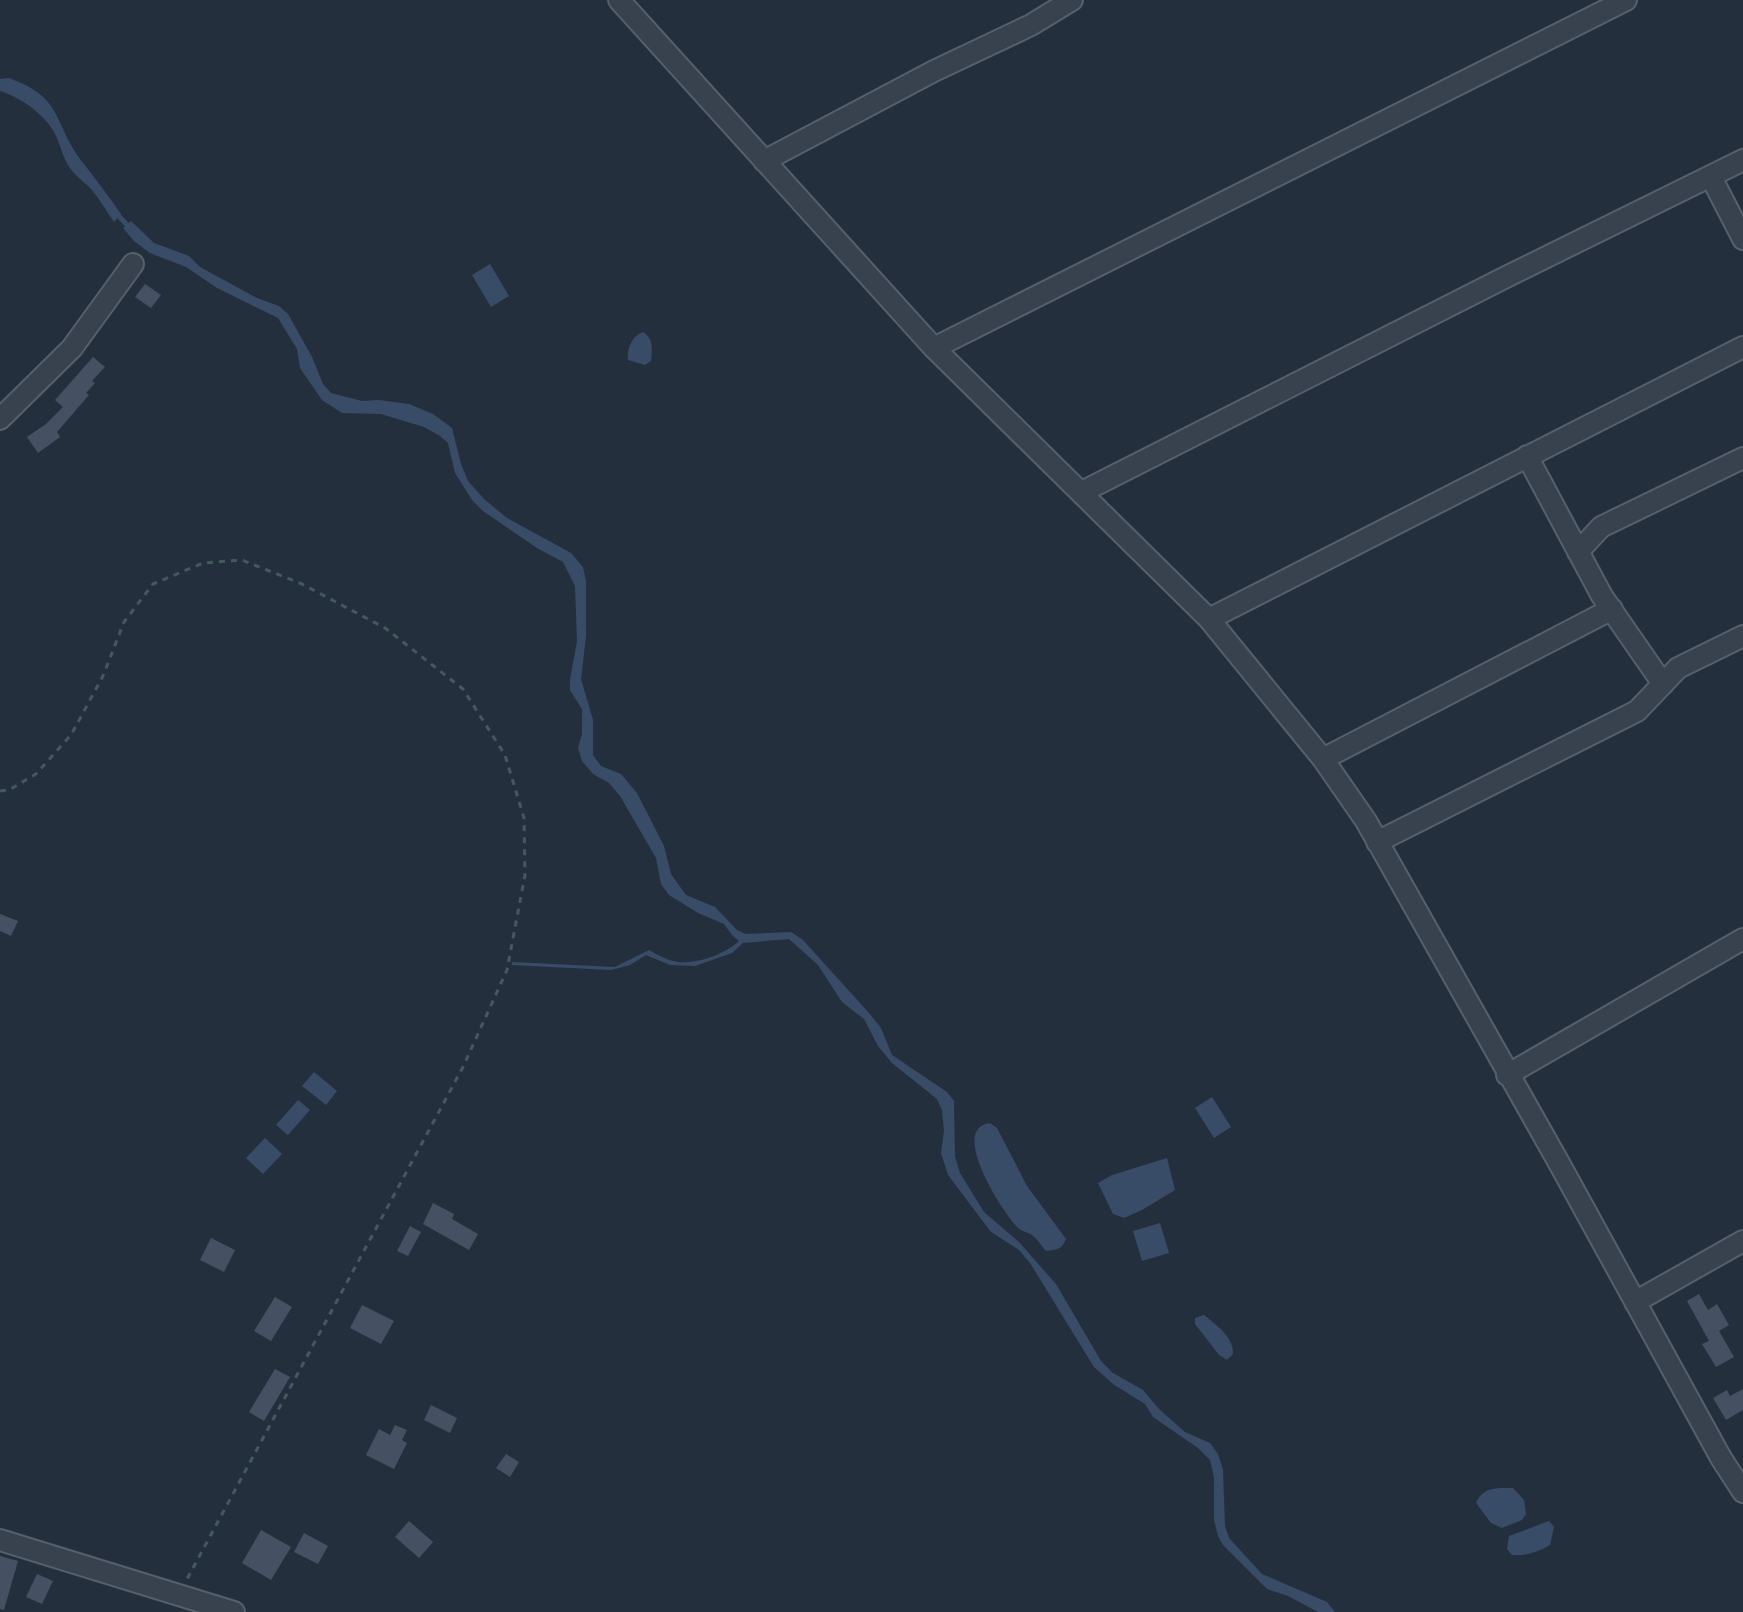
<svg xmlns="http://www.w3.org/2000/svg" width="1743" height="1612" font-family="Manrope,sans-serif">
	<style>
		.water { fill: #394c67 }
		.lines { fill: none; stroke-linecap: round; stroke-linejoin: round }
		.stream { stroke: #394c67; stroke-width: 5 }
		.building { fill: #455162 }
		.minor-casing { stroke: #565f6c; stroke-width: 24 }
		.path { stroke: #44595c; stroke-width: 3; stroke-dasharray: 6 6; stroke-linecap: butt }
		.minor { stroke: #38414e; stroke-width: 20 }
	</style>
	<rect width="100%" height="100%" fill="#242f3e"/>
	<path class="water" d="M9,78C63,98 52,119 80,159C94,177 108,195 121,214L114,222C107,212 100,200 92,190C85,182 76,177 70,168C62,157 61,144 54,132C44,114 20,97 0,91V79Z
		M131,221L154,243L189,256L200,267L257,298L279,306L288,314L312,357L323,384L331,393L362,401L379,400L409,404L433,414L452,428L461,464L468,481L484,499L507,518L571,553L583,567L586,581V636L581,679L593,720V755L601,766L621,774L637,793L664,846L671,874L686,895L715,907L737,930L746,934L791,932L803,940L869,1013L881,1028L892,1055L947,1092L954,1101L955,1157L960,1173L984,1212L1019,1242L1056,1284L1101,1361L1113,1373L1143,1390L1159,1409L1185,1432L1210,1443L1218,1454L1223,1470L1225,1526L1229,1538L1262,1574L1327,1602L1335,1612H1318L1288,1596L1267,1589L1223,1545L1218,1536L1214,1520V1477L1210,1460L1198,1448L1153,1417L1145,1404L1113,1384L1094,1367L1030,1263L1019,1250L991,1232L948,1175L941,1153L944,1131L942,1110L937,1099L892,1063L878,1046L864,1019L842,1002L818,965L789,939L743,943L732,953L695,966L670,965L646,955L630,965L611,970L512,965V962L615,967L649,950C656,954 665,959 673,961C693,966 724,955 739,941L732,935L724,924L698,913L669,895L661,884L656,858L620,796L609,783L593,774L582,761L578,748L582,734V709L570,690V680L577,641L575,586L563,562L537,548L483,511L472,500L455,473L448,443L440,436L424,427L381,414L342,413L322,400L300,368L297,349L278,318L217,288L186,267L150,253L134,241L123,228Z
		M490,264L509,296L491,307L472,275Z
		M643,332C654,339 652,349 651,361L645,365L628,360C626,349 633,335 643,332Z
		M314,1072L337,1091L326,1105L302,1086Z
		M1212,1097L1231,1127L1214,1138L1195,1108Z
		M298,1100L310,1110L288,1135L276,1125Z
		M990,1123L997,1128L1027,1186L1066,1239C1062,1249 1057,1250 1046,1251C1042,1247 1039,1241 1034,1237C1030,1232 1022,1232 1018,1228C1003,1213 948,1128 990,1123Z
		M265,1138L282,1154L263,1174L246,1158Z
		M1167,1158L1175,1190L1142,1210L1124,1218L1113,1214L1098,1183L1112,1175Z
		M1160,1223L1169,1253L1142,1261L1133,1231Z
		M1204,1315C1216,1325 1234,1337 1233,1354L1227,1360L1219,1355L1195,1324V1318Z
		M1513,1488L1524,1500L1526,1514L1522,1520L1502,1528L1491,1523L1476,1503C1483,1486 1498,1488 1513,1488Z
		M1549,1521L1554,1527L1550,1545C1538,1552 1527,1556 1512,1555L1507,1549L1509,1536Z"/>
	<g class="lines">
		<path class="stream" d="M115,212L130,228"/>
	</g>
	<path class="building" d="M145,284L161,295L151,308L135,297Z
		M93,357L105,367L92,381L95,383L86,393L89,395L57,432L60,437L38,453L27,437L46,424L63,407L55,400Z
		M0,914L18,921L11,936L0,931Z
		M433,1203L454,1214L452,1219L478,1234L469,1250L423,1224Z
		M410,1226L421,1232L408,1256L397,1251Z
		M211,1238L235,1250L224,1272L200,1260Z
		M1699,1294L1708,1310L1717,1304L1729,1325L1719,1331L1734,1357L1716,1367L1702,1344L1709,1341L1687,1301Z
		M275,1297L292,1307L271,1341L254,1331Z
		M362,1305L394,1321L381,1344L350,1328Z
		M275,1369L290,1377L264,1421L249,1412Z
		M1743,1389V1410L1726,1420L1713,1398L1727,1390L1730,1396Z
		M431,1405L457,1418L450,1433L424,1420Z
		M395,1425L407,1430L402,1440L407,1443L394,1469L366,1455L379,1429L390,1435Z
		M506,1454L519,1462L510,1477L496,1468Z
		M409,1521L433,1542L419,1558L395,1537Z
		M261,1530L291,1547L271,1580L242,1563Z
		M304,1533L328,1546L318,1564L294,1552Z
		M0,1556L18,1561L4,1610L0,1609Z
		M37,1574L53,1581L42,1604L26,1597Z"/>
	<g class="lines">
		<g class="minor-casing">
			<path id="minor" d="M619,0L934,348L1209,619L1323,759L1366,821L1559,1163L1721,1458L1743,1492
				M764,161L934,71L1031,25L1072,0
				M1711,177L1743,239
				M934,348L1626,0
				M0,419L72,348L133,264
				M1527,456L1602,596L1663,684
				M1082,492L1506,277L1743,160
				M1578,552L1601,527L1743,458
				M1209,619L1743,347
				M1323,759L1612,609
				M1377,842L1637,711L1678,668L1743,636
				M1507,1075L1743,939
				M1635,1302L1743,1241
				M0,1540L234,1612"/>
		</g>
		<path class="path" d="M0,791L9,790L36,774L71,735L103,676L124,622L153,584L203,563L242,560L302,584L385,628L463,689L505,755L524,818L525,875L507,970L463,1067L186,1581"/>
		<use href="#minor" class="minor"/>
	</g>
</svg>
